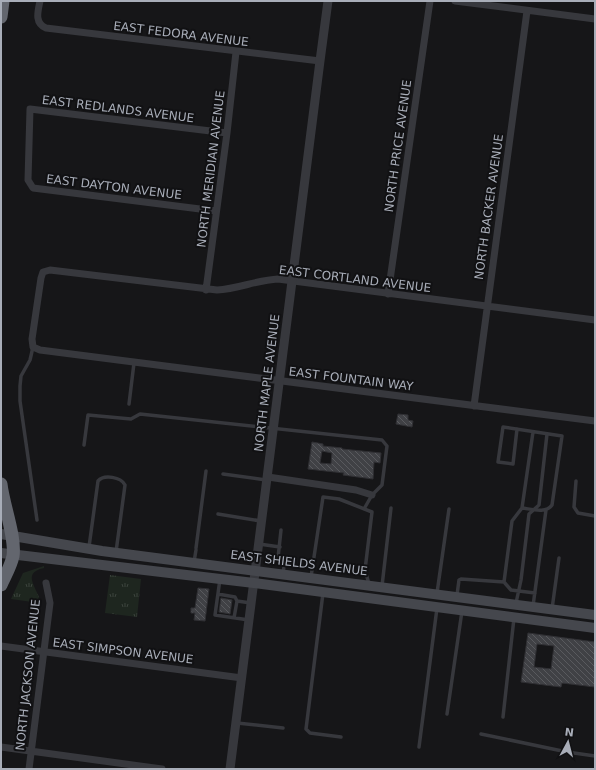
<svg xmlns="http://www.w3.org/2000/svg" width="596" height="770" font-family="'DejaVu Sans',sans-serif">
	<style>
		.grass { fill: url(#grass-tufts) }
		.building { fill: url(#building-back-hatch); stroke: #303034; fill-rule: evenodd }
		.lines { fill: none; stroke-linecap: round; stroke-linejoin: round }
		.service { stroke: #37383d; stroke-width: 3.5 }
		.minor { stroke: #37383d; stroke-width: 7 }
		.tertiary { stroke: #37383d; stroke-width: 9 }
		.secondary { stroke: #45474d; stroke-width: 10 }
		.motorway { stroke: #63666e; stroke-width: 13 }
		.labels { text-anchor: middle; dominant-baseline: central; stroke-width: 4; stroke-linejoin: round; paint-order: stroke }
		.street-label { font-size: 12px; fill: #a8adb8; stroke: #111113 }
	</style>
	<defs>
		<pattern id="grass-tufts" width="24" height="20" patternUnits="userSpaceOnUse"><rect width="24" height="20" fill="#1e261f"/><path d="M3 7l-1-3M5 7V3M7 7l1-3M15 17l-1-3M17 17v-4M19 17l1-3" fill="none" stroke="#3c433d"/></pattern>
		<pattern id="building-back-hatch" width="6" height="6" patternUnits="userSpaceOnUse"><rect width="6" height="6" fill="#404145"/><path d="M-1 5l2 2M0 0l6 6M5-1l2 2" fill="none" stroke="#595a5e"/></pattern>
	</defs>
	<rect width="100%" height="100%" fill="#161618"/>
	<path class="grass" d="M44,566V568C19,573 40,590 40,603L11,599L23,573Z
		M110,575L141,579L137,617L105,613Z"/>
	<path class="building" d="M398,414L408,415V420L413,421L412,427L396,424Z
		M312,442L323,444V446L342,448V449L381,453L380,463L374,462L373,479L343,475L344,473L308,469ZM322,451L332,453L331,464L320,463Z
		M198,588L209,589L205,621L194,620L195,613H191V608H195Z
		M221,598L232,600L230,614L219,612Z
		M528,633L595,642V687L562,683L561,687L521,682ZM537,644L554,646L551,669L534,667Z"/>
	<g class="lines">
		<path class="service" d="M33,347L30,360L21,376L20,386V401L37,520
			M129,404L134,363
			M517,429L513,464L498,462L503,427L562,436L552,505C546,514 531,509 522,508
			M533,432L522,508L512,521L504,582L511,590L535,593
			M84,445L88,415L131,419L140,414L382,440L387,446L382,485L372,495L364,509
			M223,474L266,480
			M576,481L574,507L578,513L595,516
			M218,514L261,521
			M281,530L278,558L285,560L283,573
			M259,544L280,547
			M89,547L98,481C104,474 121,477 125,485L116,552
			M196,548L206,471
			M194,562L196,550
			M311,577L323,497L339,499L372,512L365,570L369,584
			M220,579L215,615L249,620
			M382,586L391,508
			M323,593L306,729L310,733L341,737
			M437,593L449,509
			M218,594L235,597L237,601L234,618
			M457,595L459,580L461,579L504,582
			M237,601L251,603
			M516,603L521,580L529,514L539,505L547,434
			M533,606L546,510
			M552,609L559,558
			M447,714L462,611
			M503,717L514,618
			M237,723L283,728
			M481,734L567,752L595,756
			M419,747L437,608"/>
		<path class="minor" d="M40,1C38,11 34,23 46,28L320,61
			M455,1L595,19
			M216,211L33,188L28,180L30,109L227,133
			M206,290L227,133L236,52
			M388,294L430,1
			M595,320L278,279C257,280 238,289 217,290L50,270L43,272L41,278L32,339L33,347L40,350L595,421
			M474,406L527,11
			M268,477L356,490L372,495
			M1,646L242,678
			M1,747L162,769
			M29,769L50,603L46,583"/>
		<path class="tertiary" d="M230,769L320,61L328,1"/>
		<path class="secondary" d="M1,534L102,551L595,615
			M1,553L254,583L595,628"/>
		<path class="motorway" d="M1,17L3,1
			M1,484C3,504 16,537 13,556C11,566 5,576 1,585"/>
	</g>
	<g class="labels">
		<g class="street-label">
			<text transform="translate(181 34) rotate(7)">EAST FEDORA AVENUE</text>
			<text transform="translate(118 109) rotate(7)">EAST REDLANDS AVENUE</text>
			<text transform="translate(398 146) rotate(-82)">NORTH PRICE AVENUE</text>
			<text transform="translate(211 169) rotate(-83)">NORTH MERIDIAN AVENUE</text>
			<text transform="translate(114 187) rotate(7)">EAST DAYTON AVENUE</text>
			<text transform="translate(489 207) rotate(-82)">NORTH BACKER AVENUE</text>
			<text transform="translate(355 279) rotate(7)">EAST CORTLAND AVENUE</text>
			<text transform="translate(351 379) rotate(7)">EAST FOUNTAIN WAY</text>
			<text transform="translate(267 383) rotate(-83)">NORTH MAPLE AVENUE</text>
			<text transform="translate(299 563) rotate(7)">EAST SHIELDS AVENUE</text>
			<text transform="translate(123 651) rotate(7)">EAST SIMPSON AVENUE</text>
			<text transform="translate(28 675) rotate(-84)">NORTH JACKSON AVENUE</text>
		</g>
	</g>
	<rect width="596" height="770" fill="none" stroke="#a8adb8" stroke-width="4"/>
	<g transform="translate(568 742) rotate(7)" stroke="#111113" stroke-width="3" paint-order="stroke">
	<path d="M0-3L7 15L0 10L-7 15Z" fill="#a8adb8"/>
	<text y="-6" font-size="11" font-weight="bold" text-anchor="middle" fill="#a8adb8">N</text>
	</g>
</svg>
